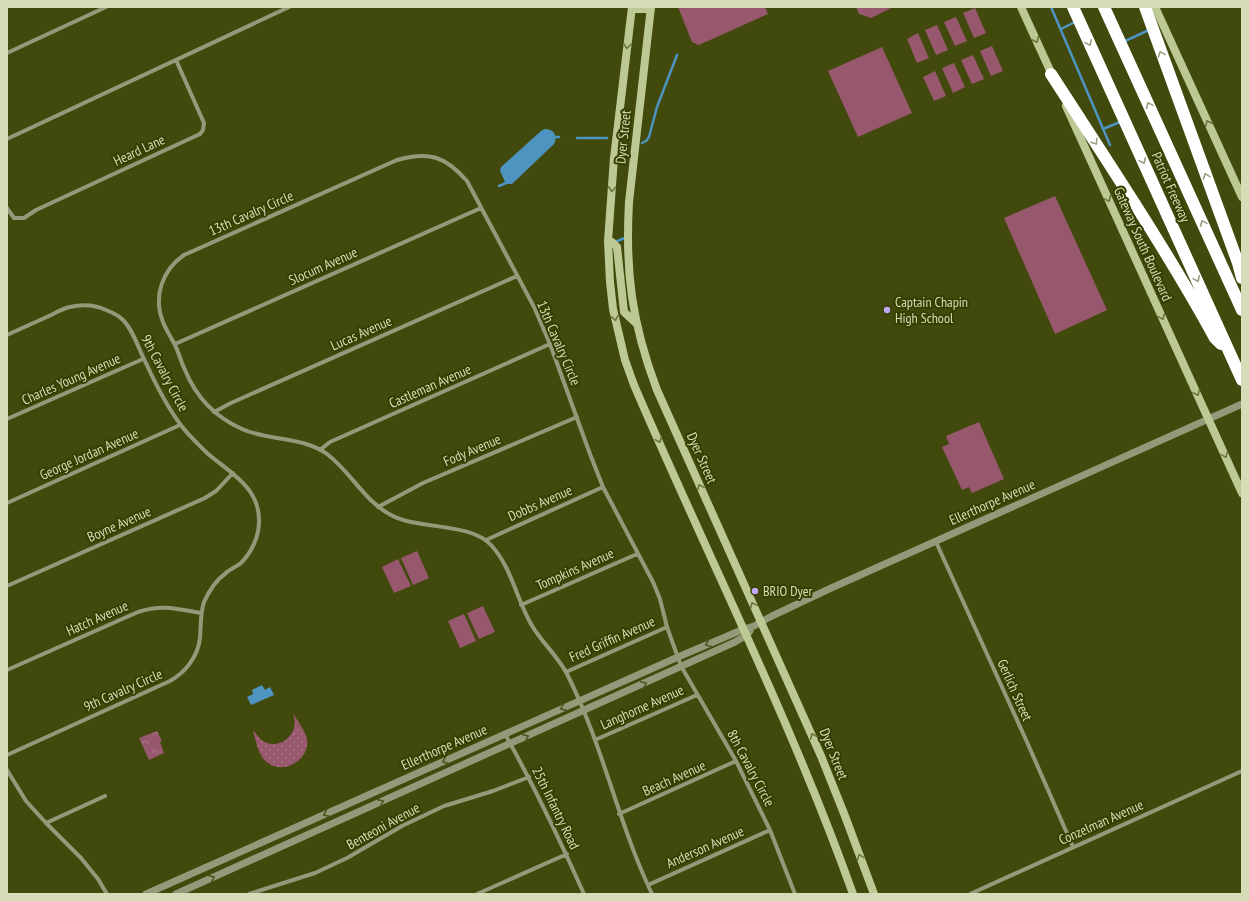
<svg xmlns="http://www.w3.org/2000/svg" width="1249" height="901" font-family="'PT Sans Narrow',sans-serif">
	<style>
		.grass { fill: url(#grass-dots) }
		.park { fill: url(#park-crowns) }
		.pitch { fill: #97576d }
		.water { fill: #4d94c1 }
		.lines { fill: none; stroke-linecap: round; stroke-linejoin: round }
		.stream { stroke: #4d94c1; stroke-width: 2.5 }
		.minor { stroke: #929a79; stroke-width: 4 }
		.tertiary { stroke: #929a79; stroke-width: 7 }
		.secondary { stroke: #bdc995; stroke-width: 8 }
		.motorway { stroke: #fff; stroke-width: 12 }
		.oneway { stroke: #6c763c }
		.oneway2 { stroke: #9a9f80 }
		.oneway3 { stroke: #4d561e }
		.poi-dot { fill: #c0a8f4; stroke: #363f00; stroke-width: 1.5 }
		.labels { text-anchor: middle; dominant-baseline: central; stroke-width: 4; stroke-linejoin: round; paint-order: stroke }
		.street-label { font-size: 14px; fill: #d4ddb7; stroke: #363f00 }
		.poi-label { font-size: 14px; fill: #d4ddb7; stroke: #363f00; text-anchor: start }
	</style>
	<defs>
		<pattern id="grass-dots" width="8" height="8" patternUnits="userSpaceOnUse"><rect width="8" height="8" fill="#97576d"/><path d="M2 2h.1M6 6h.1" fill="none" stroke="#a97786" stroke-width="1.8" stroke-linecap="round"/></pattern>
		<pattern id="park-crowns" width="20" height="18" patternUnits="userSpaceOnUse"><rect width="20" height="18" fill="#97576d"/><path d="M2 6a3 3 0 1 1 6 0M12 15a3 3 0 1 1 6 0" fill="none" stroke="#a97786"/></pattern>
	</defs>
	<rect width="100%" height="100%" fill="#414a0c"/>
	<path class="grass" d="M293,713C297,721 306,731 307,740C310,760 283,775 268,763C258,756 256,741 253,730C257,735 261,741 267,743C272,745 277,744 282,742C294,736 297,725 293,713Z"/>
	<path class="park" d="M157,731L162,741L160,742L164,753L149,760L139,738Z"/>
	<path class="pitch" d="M678,7H765L768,14L699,45L692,42Z
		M856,7H893L871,18L859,14Z
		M975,8L986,33L974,38L963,13Z
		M956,17L967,41L955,46L944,22Z
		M937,25L948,50L936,55L925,30Z
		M918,33L929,58L917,63L907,39Z
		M992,46L1003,71L991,76L980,51Z
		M882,47L912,113L858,137L828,71Z
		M973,55L984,79L972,84L961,60Z
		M954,63L965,87L953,93L942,68Z
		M935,71L946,96L934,101L923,77Z
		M1055,196L1107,310L1055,334L1004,218Z
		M979,422L1004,479L972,493L969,487L962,490L942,447L949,444L946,436Z
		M417,551L429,578L413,585L401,558Z
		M398,559L411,586L394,593L382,567Z
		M483,606L495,632L479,639L467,613Z
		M464,614L476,641L460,648L448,621Z"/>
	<path class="water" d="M545,129C554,129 558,136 554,144L512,184H506L500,171L501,167L541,131Z
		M262,685L265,690L270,687L274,695L251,705L247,697L253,694L252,690Z"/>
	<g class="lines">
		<path class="stream" d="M1051,7L1110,145
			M1061,29L1075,22
			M1123,42L1149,30
			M1103,129L1120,122
			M555,137H559
			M577,138H607
			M642,143L646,141L649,137L657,107L677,55
			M499,186L506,183
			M615,242L627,237"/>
		<path class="minor" d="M7,53L106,7
			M7,139L289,7
			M7,208L14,218H24L36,210L200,134L203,130L204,123L176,60
			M7,335C22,328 36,322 51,315C57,312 64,308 70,307C83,304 95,305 106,310C111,312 118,315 122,319C133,329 138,348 145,361C155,383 166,405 180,424C188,435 198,444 207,453C230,473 260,487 259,522C259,537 251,553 241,563C236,567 230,569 226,573C216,580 209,591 204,602C200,614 201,626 200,638C198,656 186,672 170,681L7,755
			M175,344L481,208
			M214,412L231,403L517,276
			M7,419L143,359
			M320,450L330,442L550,344
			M7,503L180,425
			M378,507L423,483L577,417
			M486,540L603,487
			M936,542L1027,742L1073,847
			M7,586L205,498L216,491L233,473
			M521,605L637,554
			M7,670L138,612C163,604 177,609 201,613
			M566,672L667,627
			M505,734C534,786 560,840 584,894
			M595,740L697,695
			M7,770L26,801L46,823L81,858L98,879L107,894
			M619,814L736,761
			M46,823L105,796
			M648,885L770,830
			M249,894L315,873L347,858L402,826L444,806L493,791L529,777
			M477,894L567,854
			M652,894C618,823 603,745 567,674C558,656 541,642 531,624C516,598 512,568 491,545C470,522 418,530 391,515C364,501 351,472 327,454C302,436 268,441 242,429C215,417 196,397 185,370C181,362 179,353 175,345C171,337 166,330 163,322C153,297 162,270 184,255L397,160C429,151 445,156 467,181L534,307L550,344L590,454L603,487L653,582L660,599L667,627L681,666L736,761L770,830L795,894
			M970,894L1242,771"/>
		<path class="tertiary" d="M146,894L678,657L744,629L754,626L772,616L829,589L1242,404
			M176,894L735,642L747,635L750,631"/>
		<path class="secondary" d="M632,7L614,158L608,241L610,282L613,309L625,360L634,385C707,555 791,720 853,894
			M651,7L629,202C625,272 632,324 657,390L821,756L845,816L874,894
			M1021,7L1054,79
			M1155,7L1242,197
			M632,9H651
			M1066,106L1242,493
			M608,241L612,242L617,247L624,312L636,323"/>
		<path class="motorway" d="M1073,7L1242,380
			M1104,7L1242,310
			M1145,7L1238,263L1242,278
			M1051,74C1107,161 1165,247 1215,338L1221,344"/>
	</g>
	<defs><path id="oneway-chevron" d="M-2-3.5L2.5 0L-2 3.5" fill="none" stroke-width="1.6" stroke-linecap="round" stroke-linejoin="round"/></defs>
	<g class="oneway">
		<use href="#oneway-chevron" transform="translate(1036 40) rotate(65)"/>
		<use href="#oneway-chevron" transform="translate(627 46) rotate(97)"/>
		<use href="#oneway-chevron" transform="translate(1208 123) rotate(-115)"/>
		<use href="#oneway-chevron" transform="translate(612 189) rotate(95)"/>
		<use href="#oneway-chevron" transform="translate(1108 199) rotate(66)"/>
		<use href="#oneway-chevron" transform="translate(1162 317) rotate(66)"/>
		<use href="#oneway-chevron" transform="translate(615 318) rotate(79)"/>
		<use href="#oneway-chevron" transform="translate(1197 393) rotate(65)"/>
		<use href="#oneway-chevron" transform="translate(659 440) rotate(66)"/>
		<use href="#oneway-chevron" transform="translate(1225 455) rotate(66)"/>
		<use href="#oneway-chevron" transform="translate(700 487) rotate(-114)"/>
		<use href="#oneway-chevron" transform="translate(753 605) rotate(-114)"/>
		<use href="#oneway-chevron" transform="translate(813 736) rotate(-113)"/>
		<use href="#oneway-chevron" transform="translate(860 857) rotate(-110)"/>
	</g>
	<g class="oneway2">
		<use href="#oneway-chevron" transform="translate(1089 43) rotate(66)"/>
		<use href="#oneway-chevron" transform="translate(1161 54) rotate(-110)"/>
		<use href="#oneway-chevron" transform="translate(1149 105) rotate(-114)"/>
		<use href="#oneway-chevron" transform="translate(1095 142) rotate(57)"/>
		<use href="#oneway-chevron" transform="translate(1143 161) rotate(66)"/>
		<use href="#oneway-chevron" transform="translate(1206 176) rotate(-110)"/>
		<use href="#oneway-chevron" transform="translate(1203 223) rotate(-114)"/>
		<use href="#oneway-chevron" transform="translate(1197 279) rotate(66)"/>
	</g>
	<g class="oneway3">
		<use href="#oneway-chevron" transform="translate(708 644) rotate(157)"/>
		<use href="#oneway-chevron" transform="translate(644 684) rotate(-25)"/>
		<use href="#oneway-chevron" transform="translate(563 708) rotate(156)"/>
		<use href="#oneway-chevron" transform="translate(526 737) rotate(-24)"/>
		<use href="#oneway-chevron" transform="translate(445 761) rotate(156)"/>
		<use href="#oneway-chevron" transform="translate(381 802) rotate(-24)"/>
		<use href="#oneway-chevron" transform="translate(326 814) rotate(156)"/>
		<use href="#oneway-chevron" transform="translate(212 878) rotate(-24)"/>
	</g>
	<g class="poi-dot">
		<circle cx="887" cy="310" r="4"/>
		<circle cx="755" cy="591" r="4"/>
	</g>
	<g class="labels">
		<g class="street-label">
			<text transform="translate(623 137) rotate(-84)">Dyer Street</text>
			<text transform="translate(139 150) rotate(-25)">Heard Lane</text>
			<text transform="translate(1171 187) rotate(66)">Patriot Freeway</text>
			<text transform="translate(251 213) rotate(-24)">13th Cavalry Circle</text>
			<text transform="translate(1143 244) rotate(66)">Gateway South Boulevard</text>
			<text transform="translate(323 266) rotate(-24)">Slocum Avenue</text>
			<text transform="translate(361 333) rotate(-24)">Lucas Avenue</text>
			<text transform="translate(559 343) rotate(67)">13th Cavalry Circle</text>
			<text transform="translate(165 373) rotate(62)">9th Cavalry Circle</text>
			<text transform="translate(71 379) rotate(-24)">Charles Young Avenue</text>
			<text transform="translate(430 386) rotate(-24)">Castleman Avenue</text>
			<text transform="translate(472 450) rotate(-23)">Fody Avenue</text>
			<text transform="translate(89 454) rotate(-24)">George Jordan Avenue</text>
			<text transform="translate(702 458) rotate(66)">Dyer Street</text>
			<text transform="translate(992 502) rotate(-24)">Ellerthorpe Avenue</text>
			<text transform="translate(540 503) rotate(-24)">Dobbs Avenue</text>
			<text transform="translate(119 524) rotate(-24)">Boyne Avenue</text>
			<text transform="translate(575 569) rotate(-24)">Tompkins Avenue</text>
			<text transform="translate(97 618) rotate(-24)">Hatch Avenue</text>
			<text transform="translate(612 639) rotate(-24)">Fred Griffin Avenue</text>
			<text transform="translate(123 690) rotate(-24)">9th Cavalry Circle</text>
			<text transform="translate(1015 690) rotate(66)">Gerlich Street</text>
			<text transform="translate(642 707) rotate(-24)">Langhorne Avenue</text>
			<text transform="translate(444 747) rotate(-24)">Ellerthorpe Avenue</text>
			<text transform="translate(834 754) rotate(68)">Dyer Street</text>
			<text transform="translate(751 768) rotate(62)">8th Cavalry Circle</text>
			<text transform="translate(674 778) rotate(-24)">Beach Avenue</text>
			<text transform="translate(556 808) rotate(64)">25th Infantry Road</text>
			<text transform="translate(1101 822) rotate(-24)">Conzelman Avenue</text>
			<text transform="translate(383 826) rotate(-29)">Benteoni Avenue</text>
			<text transform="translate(705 847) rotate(-24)">Anderson Avenue</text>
		</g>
		<g class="poi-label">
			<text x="895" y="302">Captain Chapin<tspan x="895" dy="16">High School</tspan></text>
			<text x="763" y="591">BRIO Dyer</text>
		</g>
	</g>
	<rect width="1249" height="901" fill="none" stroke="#d4ddb7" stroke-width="16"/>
</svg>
